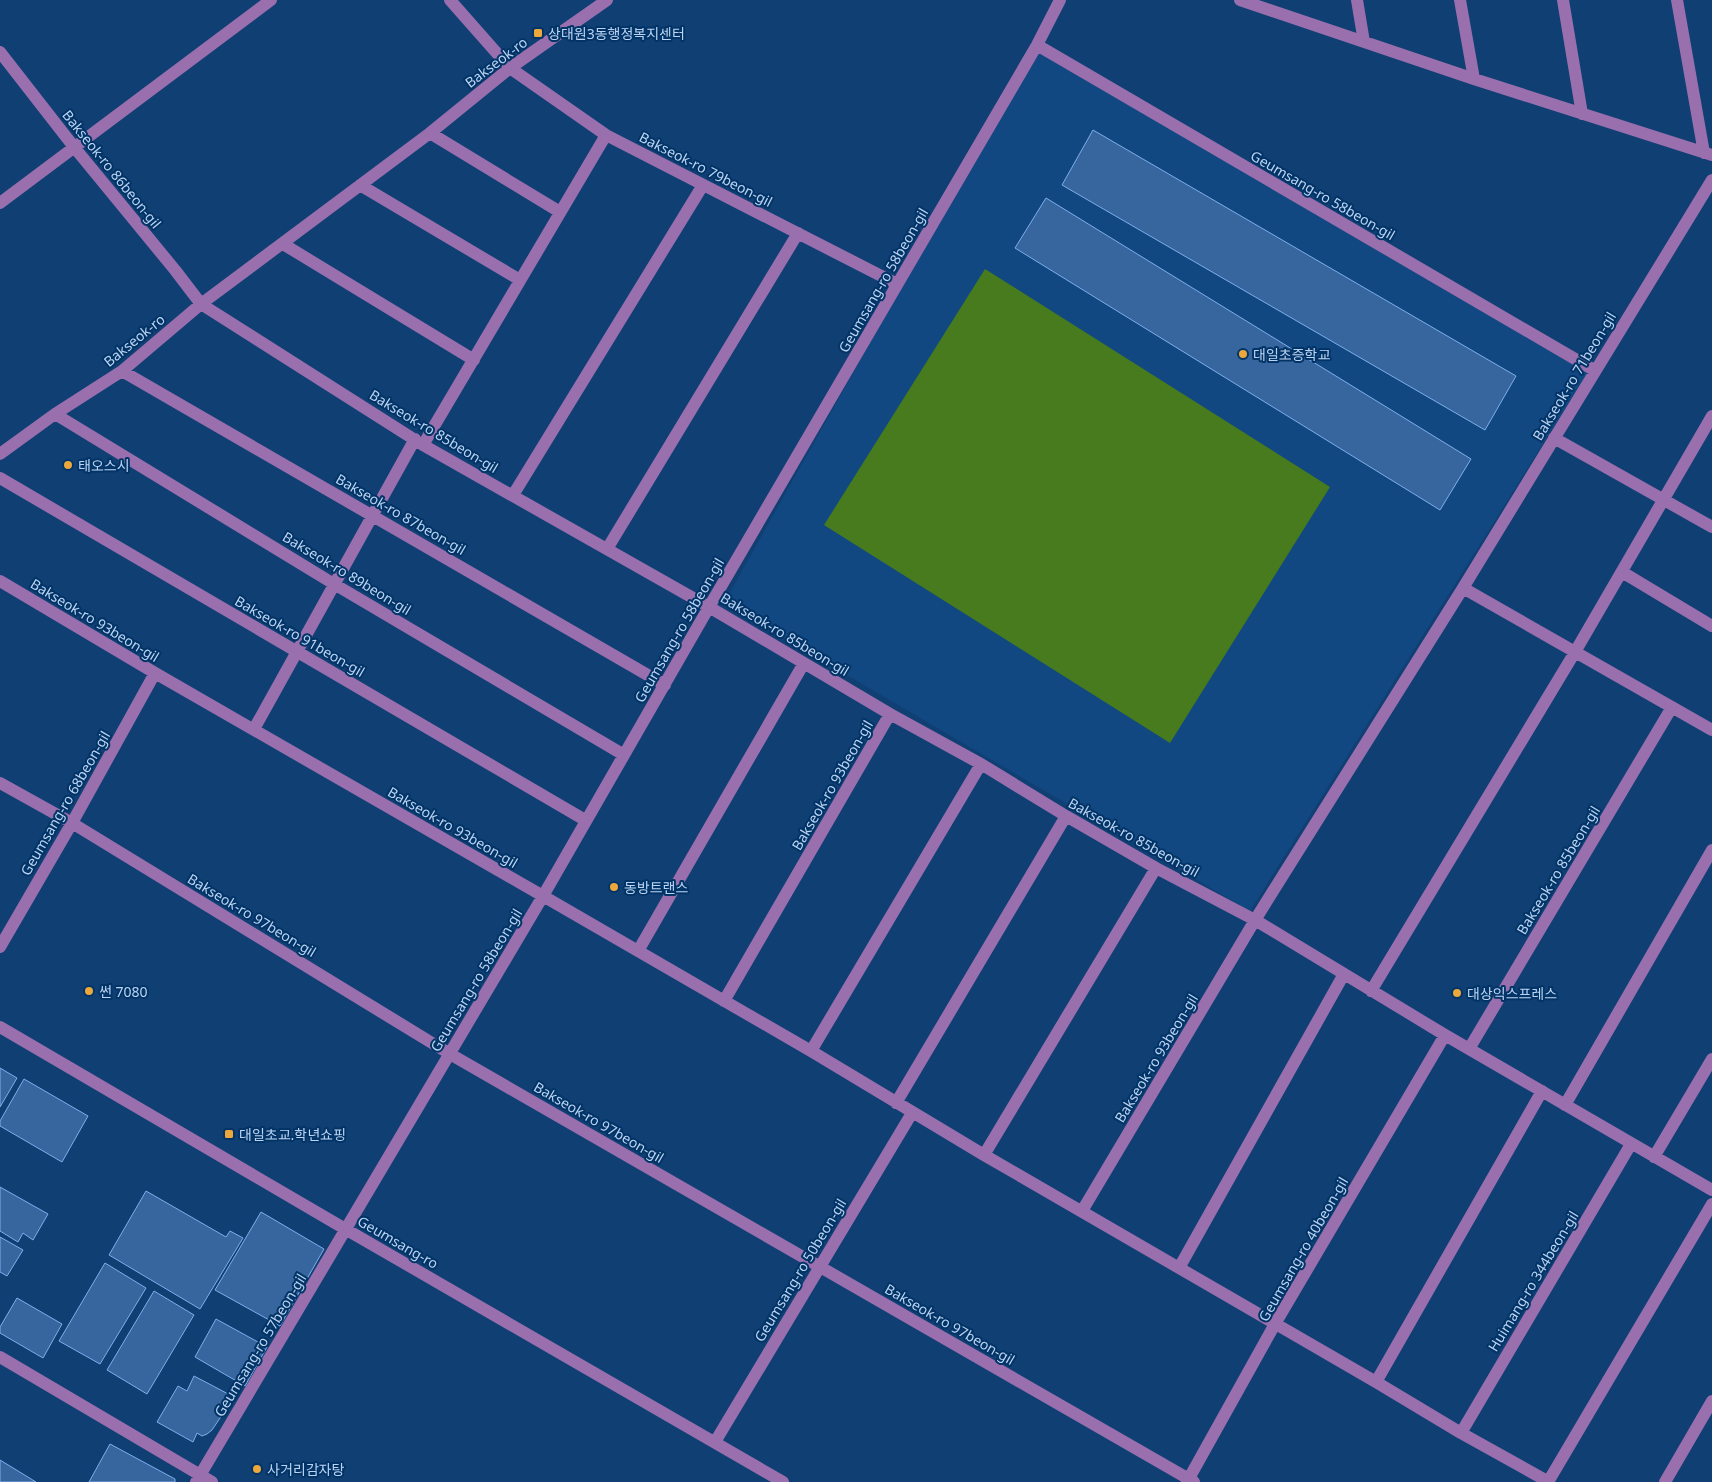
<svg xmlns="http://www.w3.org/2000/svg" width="1712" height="1482" font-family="'Noto Sans','Noto Sans KR',sans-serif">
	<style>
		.built { fill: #124882 }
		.green { fill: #477b1d }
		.building { fill: #37659d; stroke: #7eafec }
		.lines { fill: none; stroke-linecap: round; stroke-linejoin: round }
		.minor { stroke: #996fad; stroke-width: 12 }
		.poi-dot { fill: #eda83b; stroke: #023467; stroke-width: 2 }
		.labels { text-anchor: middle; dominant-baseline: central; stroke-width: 4; stroke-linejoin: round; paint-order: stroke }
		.poi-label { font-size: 14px; fill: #bbd4f3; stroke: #023467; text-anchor: start }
		.street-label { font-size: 14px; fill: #bbd4f3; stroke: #023467 }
	</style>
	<rect width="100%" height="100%" fill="#103f73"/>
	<path class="built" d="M1037,45L1588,372L1250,911L724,603Z"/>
	<path class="green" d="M985,269L1330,487L1170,743L824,525Z"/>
	<path class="building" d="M1093,130L1516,376L1485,430L1062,185Z
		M1046,198L1471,459L1440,510L1015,248Z
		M0,1068L17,1078L0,1107Z
		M24,1079L88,1116L62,1162L0,1126V1121Z
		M0,1187L48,1214L33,1240L23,1233L18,1242L0,1231Z
		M146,1191L226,1237L230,1231L243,1238L200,1309L109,1255Z
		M261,1212L324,1249L280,1326L215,1290Z
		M0,1237L23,1250L7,1276L0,1272Z
		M105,1263L146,1288L100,1364L59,1341Z
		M154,1291L194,1315L147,1394L107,1370Z
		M17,1298L62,1324L43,1358L0,1333V1327Z
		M216,1319L267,1347L245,1386L195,1357Z
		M194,1376L234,1397L212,1430L207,1434L202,1436L197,1433L193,1442L157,1422L178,1386L187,1391Z
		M110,1444L175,1479V1482H89Z
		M0,1460L36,1482H0Z"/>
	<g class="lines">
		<path class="minor" d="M450,0L510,68L606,135L897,284
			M1240,0L1474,79L1712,155
			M1357,0L1364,42
			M1460,0L1474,79
			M1563,0L1582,114
			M1677,0L1704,153
			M1037,45L1594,370
			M0,52L74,147L175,270L201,304L423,445L709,607L890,714L981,764L1066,816L1156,868L1255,920L1445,1035L1712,1190
			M430,133L560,212
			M360,185L520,280
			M0,203L271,0
			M283,244L474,360
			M122,371L665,685
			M55,414L334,584L624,755
			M1554,438L1712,527
			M423,445L606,135
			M0,454L55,414L122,371L201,304L430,133L510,68L607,0
			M0,478L585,820
			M513,495L703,185
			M607,549L798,233
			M1622,572L1712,626
			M0,581L155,673L543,896L811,1051L984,1155L1376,1382L1461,1433L1549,1482
			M1463,588L1712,730
			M254,729L415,439
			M0,783L72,823L450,1054L1194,1482
			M0,947L72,823L155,673
			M638,951L804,663
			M1371,991L1575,652L1712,416
			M724,1001L890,714
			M0,1027L347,1230L783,1482
			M1469,1049L1672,707
			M811,1051L981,764
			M896,1103L1066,816
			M1565,1105L1712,850
			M984,1155L1156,868
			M1654,1157L1712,1059
			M1082,1211L1255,920L1463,588L1712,180
			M1179,1268L1344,974
			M0,1357L212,1482
			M1376,1382L1542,1091
			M1461,1433L1631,1144
			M715,1442L912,1113
			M196,1482L543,896L709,607L1037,45L1060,0
			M1187,1482L1275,1324L1445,1035
			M1548,1482L1712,1204
			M1665,1482L1712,1401"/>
	</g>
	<g class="poi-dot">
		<rect x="533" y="28" width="10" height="10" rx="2.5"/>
		<circle cx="1243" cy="354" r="5"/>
		<circle cx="68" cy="465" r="5"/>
		<circle cx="614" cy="887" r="5"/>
		<circle cx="89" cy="991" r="5"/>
		<circle cx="1457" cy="993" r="5"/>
		<rect x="224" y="1129" width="10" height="10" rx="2.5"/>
		<circle cx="257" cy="1469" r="5"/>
	</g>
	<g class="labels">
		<g class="poi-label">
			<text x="548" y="33">상대원3동행정복지센터</text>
			<text x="1253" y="354">대일초증학교</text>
			<text x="78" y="465">태오스시</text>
			<text x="624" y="887">동방트랜스</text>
			<text x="99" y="991">썬 7080</text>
			<text x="1467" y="993">대상익스프레스</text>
			<text x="239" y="1134">대일초교.학년쇼핑</text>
			<text x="267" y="1469">사거리감자탕</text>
		</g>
		<g class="street-label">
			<text transform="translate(496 62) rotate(-37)">Bakseok-ro</text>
			<text transform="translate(112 169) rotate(51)">Bakseok-ro 86beon-gil</text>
			<text transform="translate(706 169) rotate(27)">Bakseok-ro 79beon-gil</text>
			<text transform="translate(1323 195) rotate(30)">Geumsang-ro 58beon-gil</text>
			<text transform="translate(883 280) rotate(-60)">Geumsang-ro 58beon-gil</text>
			<text transform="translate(134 340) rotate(-39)">Bakseok-ro</text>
			<text transform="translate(1574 376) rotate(-59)">Bakseok-ro 71beon-gil</text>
			<text transform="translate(434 431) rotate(31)">Bakseok-ro 85beon-gil</text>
			<text transform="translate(401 514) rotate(30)">Bakseok-ro 87beon-gil</text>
			<text transform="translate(347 573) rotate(31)">Bakseok-ro 89beon-gil</text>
			<text transform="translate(95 620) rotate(31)">Bakseok-ro 93beon-gil</text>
			<text transform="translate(679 630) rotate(-60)">Geumsang-ro 58beon-gil</text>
			<text transform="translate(785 634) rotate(31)">Bakseok-ro 85beon-gil</text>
			<text transform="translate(300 636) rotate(30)">Bakseok-ro 91beon-gil</text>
			<text transform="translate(832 785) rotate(-60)">Bakseok-ro 93beon-gil</text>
			<text transform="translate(65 803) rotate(-60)">Geumsang-ro 68beon-gil</text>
			<text transform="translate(453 827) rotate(30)">Bakseok-ro 93beon-gil</text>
			<text transform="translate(1134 837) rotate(29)">Bakseok-ro 85beon-gil</text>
			<text transform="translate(1558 870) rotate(-59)">Bakseok-ro 85beon-gil</text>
			<text transform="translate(252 915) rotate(31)">Bakseok-ro 97beon-gil</text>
			<text transform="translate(476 980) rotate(-59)">Geumsang-ro 58beon-gil</text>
			<text transform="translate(1156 1058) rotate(-59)">Bakseok-ro 93beon-gil</text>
			<text transform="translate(599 1122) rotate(30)">Bakseok-ro 97beon-gil</text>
			<text transform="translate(398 1242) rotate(30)">Geumsang-ro</text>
			<text transform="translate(1303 1249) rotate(-60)">Geumsang-ro 40beon-gil</text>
			<text transform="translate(800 1270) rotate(-59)">Geumsang-ro 50beon-gil</text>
			<text transform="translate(1533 1281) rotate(-59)">Huimang-ro 344beon-gil</text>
			<text transform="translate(950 1324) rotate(30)">Bakseok-ro 97beon-gil</text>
			<text transform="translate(260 1345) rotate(-59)">Geumsang-ro 57beon-gil</text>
		</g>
	</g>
</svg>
